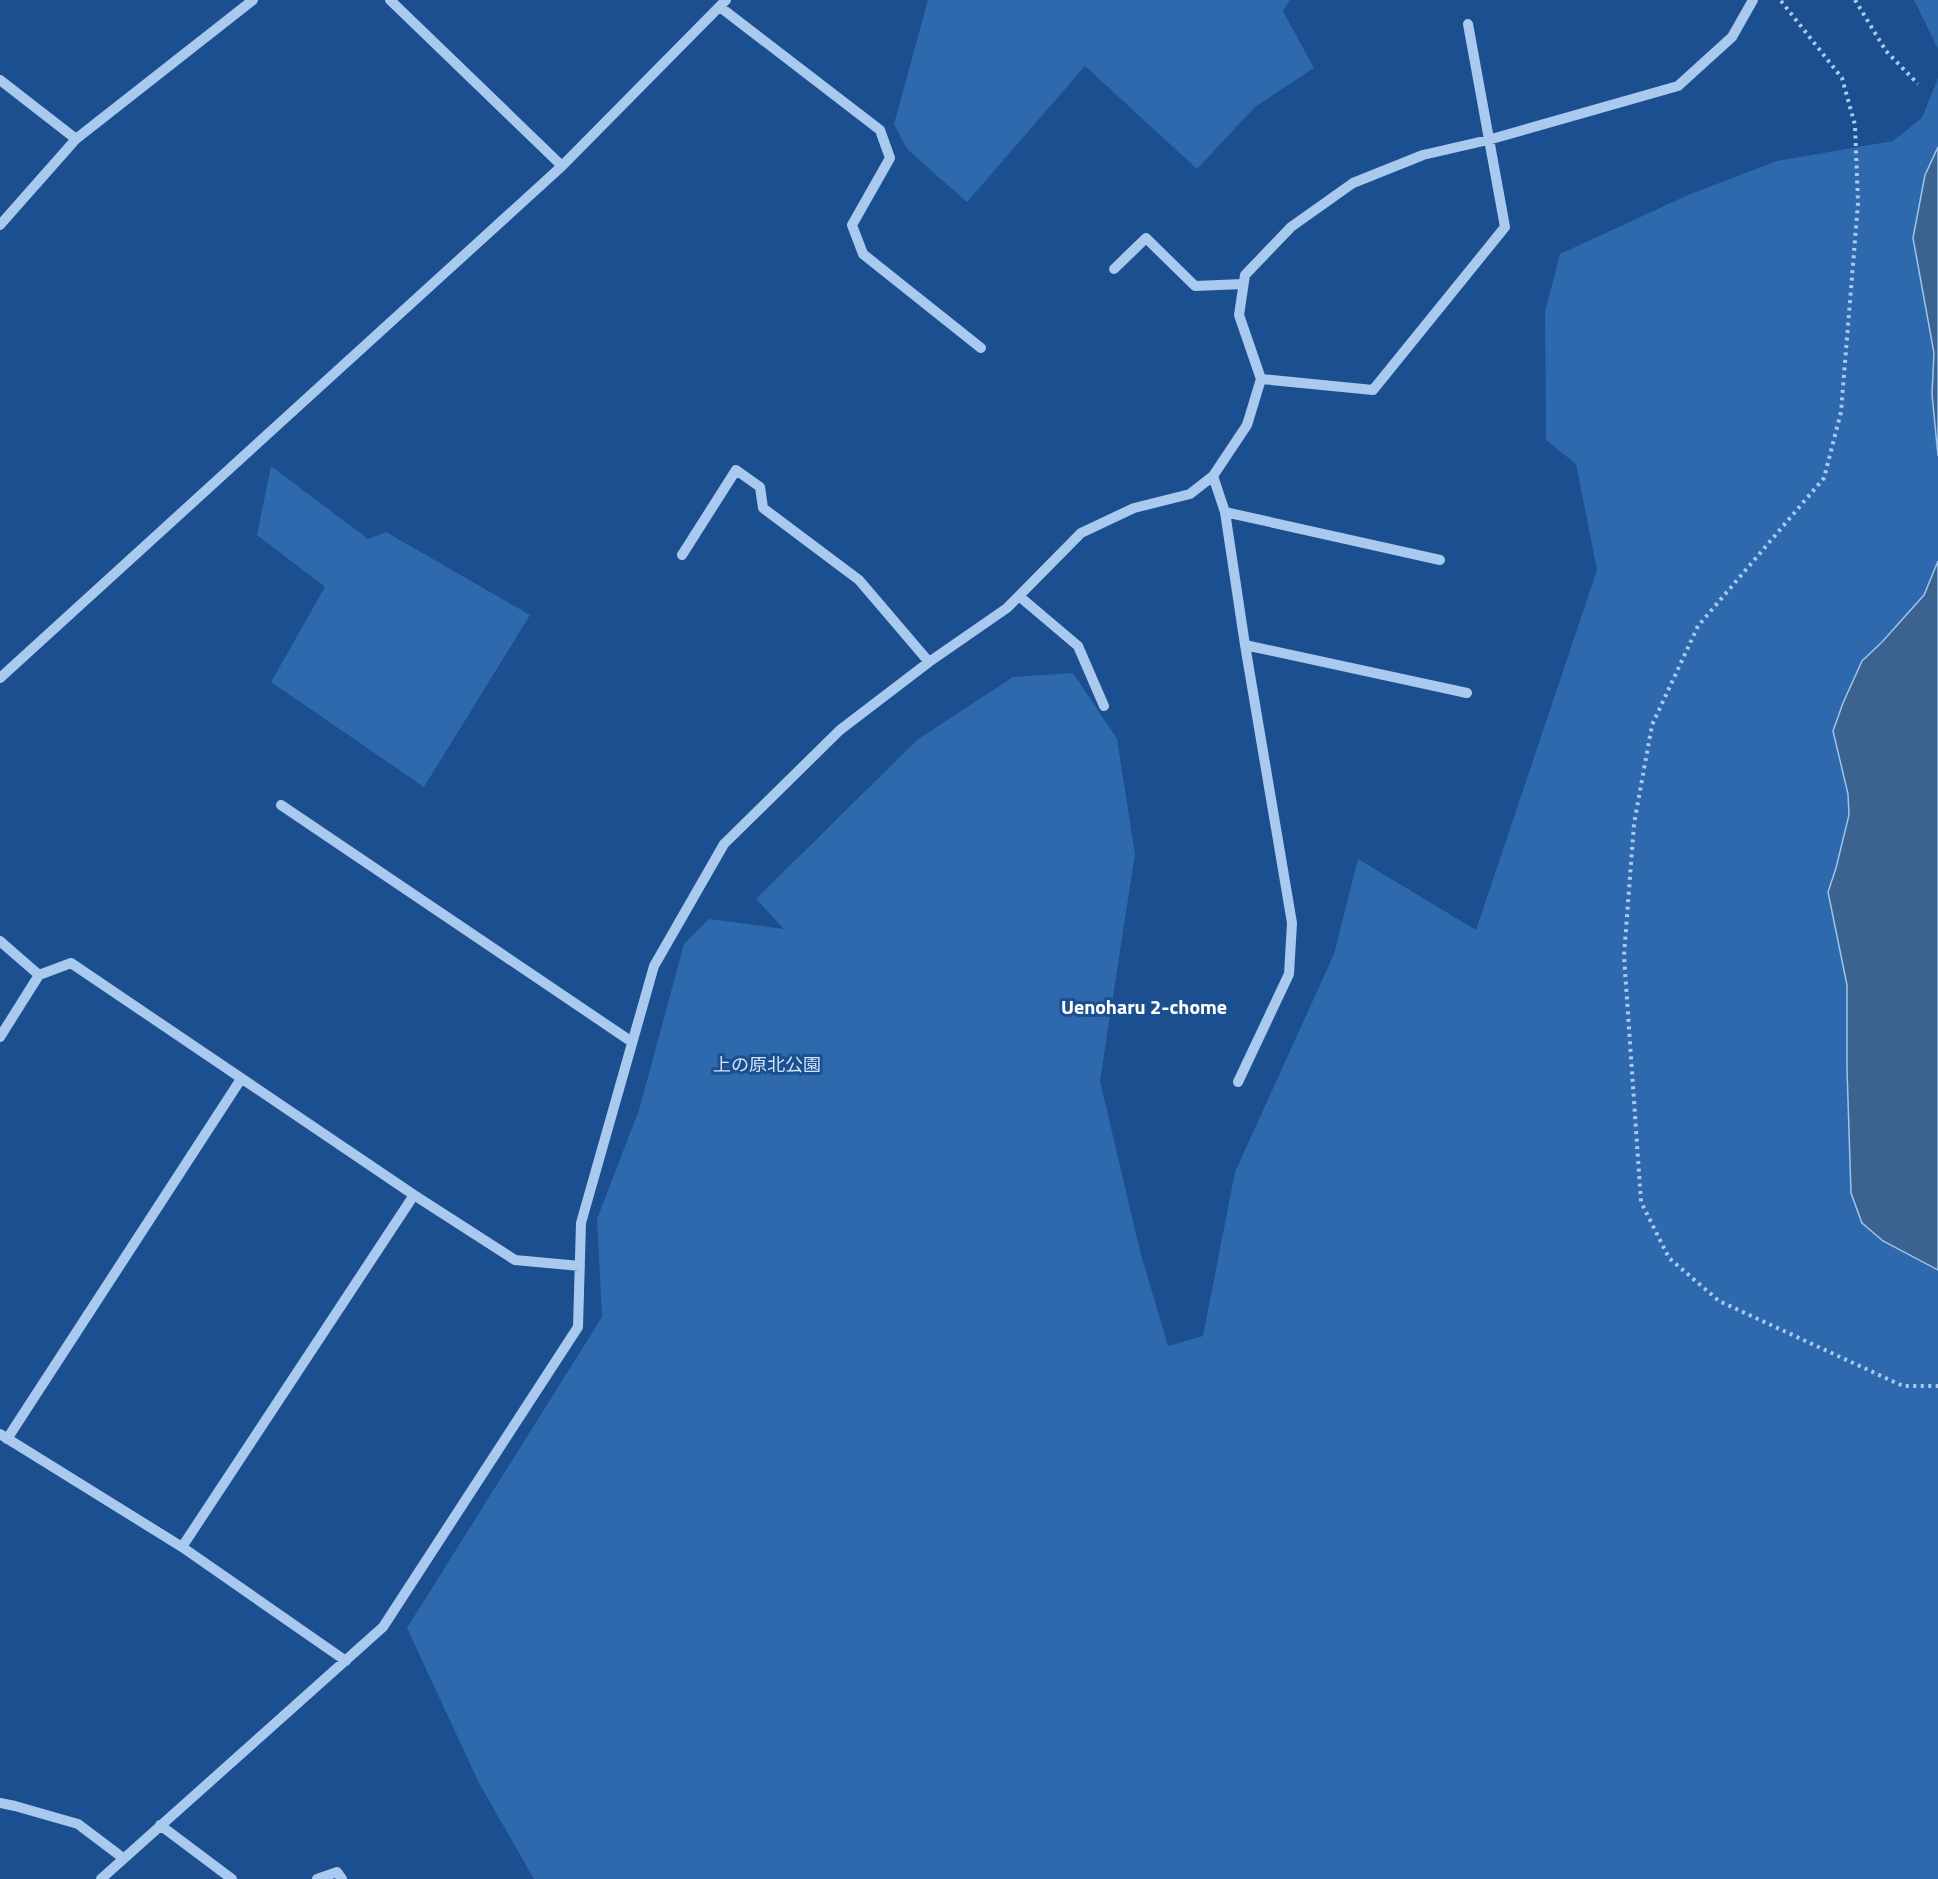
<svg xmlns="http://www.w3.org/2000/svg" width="1938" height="1879" font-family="'Titillium Web','Noto Sans JP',sans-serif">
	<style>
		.green { fill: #2e69ad }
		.water { fill: #3c6290; stroke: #9cc4f0; stroke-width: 1.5 }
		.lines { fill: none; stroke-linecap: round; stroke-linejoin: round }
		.path { stroke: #a9c9ee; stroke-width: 4; stroke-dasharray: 3 4.5; stroke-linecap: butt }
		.minor { stroke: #a9c9ee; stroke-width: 10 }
		.labels { text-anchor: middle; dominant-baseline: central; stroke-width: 6; stroke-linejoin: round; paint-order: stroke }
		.park-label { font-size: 18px; fill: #cfe3fa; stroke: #1b4f8f }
		.neighbourhood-label { font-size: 20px; font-weight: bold; fill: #fff; stroke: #1b4f8f }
	</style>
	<rect width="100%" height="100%" fill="#1b4f8f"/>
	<path class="green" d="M928,0H1290L1283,11L1314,68L1255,107L1197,169L1085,66L967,202L907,149L894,124Z
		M1914,0H1938V49Z
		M1938,78V147L1925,175L1913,238L1934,353L1932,394L1938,456V561L1924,595L1882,642L1862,661L1843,703L1833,731L1848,794L1849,815L1836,868L1828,892L1847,985V1069L1852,1193L1862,1223L1883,1241L1938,1270V1879H534L479,1783L407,1628L602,1317L597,1219L639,1110L684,944L709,919L784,929L756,899L917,740L1013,677L1073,673L1117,739L1135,854L1100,1081L1140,1251L1168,1346L1203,1336L1235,1172L1334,954L1358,859L1476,930L1597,570L1576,464L1546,440L1545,312L1560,254L1688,195L1777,161L1893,141L1922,118Z
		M271,466L368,539L386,532L530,615L424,787L271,682L325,587L257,535Z"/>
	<path class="water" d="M1938,147V456L1932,394L1934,353L1913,238L1925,175Z
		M1938,561V1270L1883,1241L1862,1223L1851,1193L1847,1069V985L1828,892L1836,868L1849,815L1848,794L1833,731L1843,703L1862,661L1882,642L1924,595Z"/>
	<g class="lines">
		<path class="path" d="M1855,0L1886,51L1918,84
			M1781,1L1842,78L1855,125L1858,203L1841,412L1824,478L1698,626L1652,725L1634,824L1624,956L1641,1202L1669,1258L1719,1301L1903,1386H1938"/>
		<path class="minor" d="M390,0L562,166
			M720,7L880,130L890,158L852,225L863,254L981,348
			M0,80L76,139
			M0,225L76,139L253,0
			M1114,269L1146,238L1195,286L1243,284
			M1261,379L1373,390L1505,227L1468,24
			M1213,476L1225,512L1245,645L1292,923L1289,974L1238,1082
			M1225,512L1440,560
			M682,555L736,470L760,487L763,508L859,580L929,662
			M1019,596L1078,646L1104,706
			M1245,645L1467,693
			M0,678L562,166L726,0
			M281,805L632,1042
			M0,941L39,975
			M0,1037L39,975L71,963L414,1195L515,1260L580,1266
			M0,1434L182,1547L346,1661
			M7,1439L241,1079
			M182,1547L414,1195
			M0,1803L15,1806L78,1824L123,1858
			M160,1825L232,1879
			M101,1879L383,1627L578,1327L581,1223L654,966L724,844L840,730L929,662L1007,608L1081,533L1134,508L1190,494L1213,476L1247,425L1261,379L1239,315L1245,275L1291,227L1353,183L1423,155L1488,140L1678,86L1732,37L1753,0
			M317,1879L337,1872L342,1879"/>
	</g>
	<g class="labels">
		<g class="park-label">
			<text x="767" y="1064">上の原北公園</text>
		</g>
		<g class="neighbourhood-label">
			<text x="1144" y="1006">Uenoharu 2-chome</text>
		</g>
	</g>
</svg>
